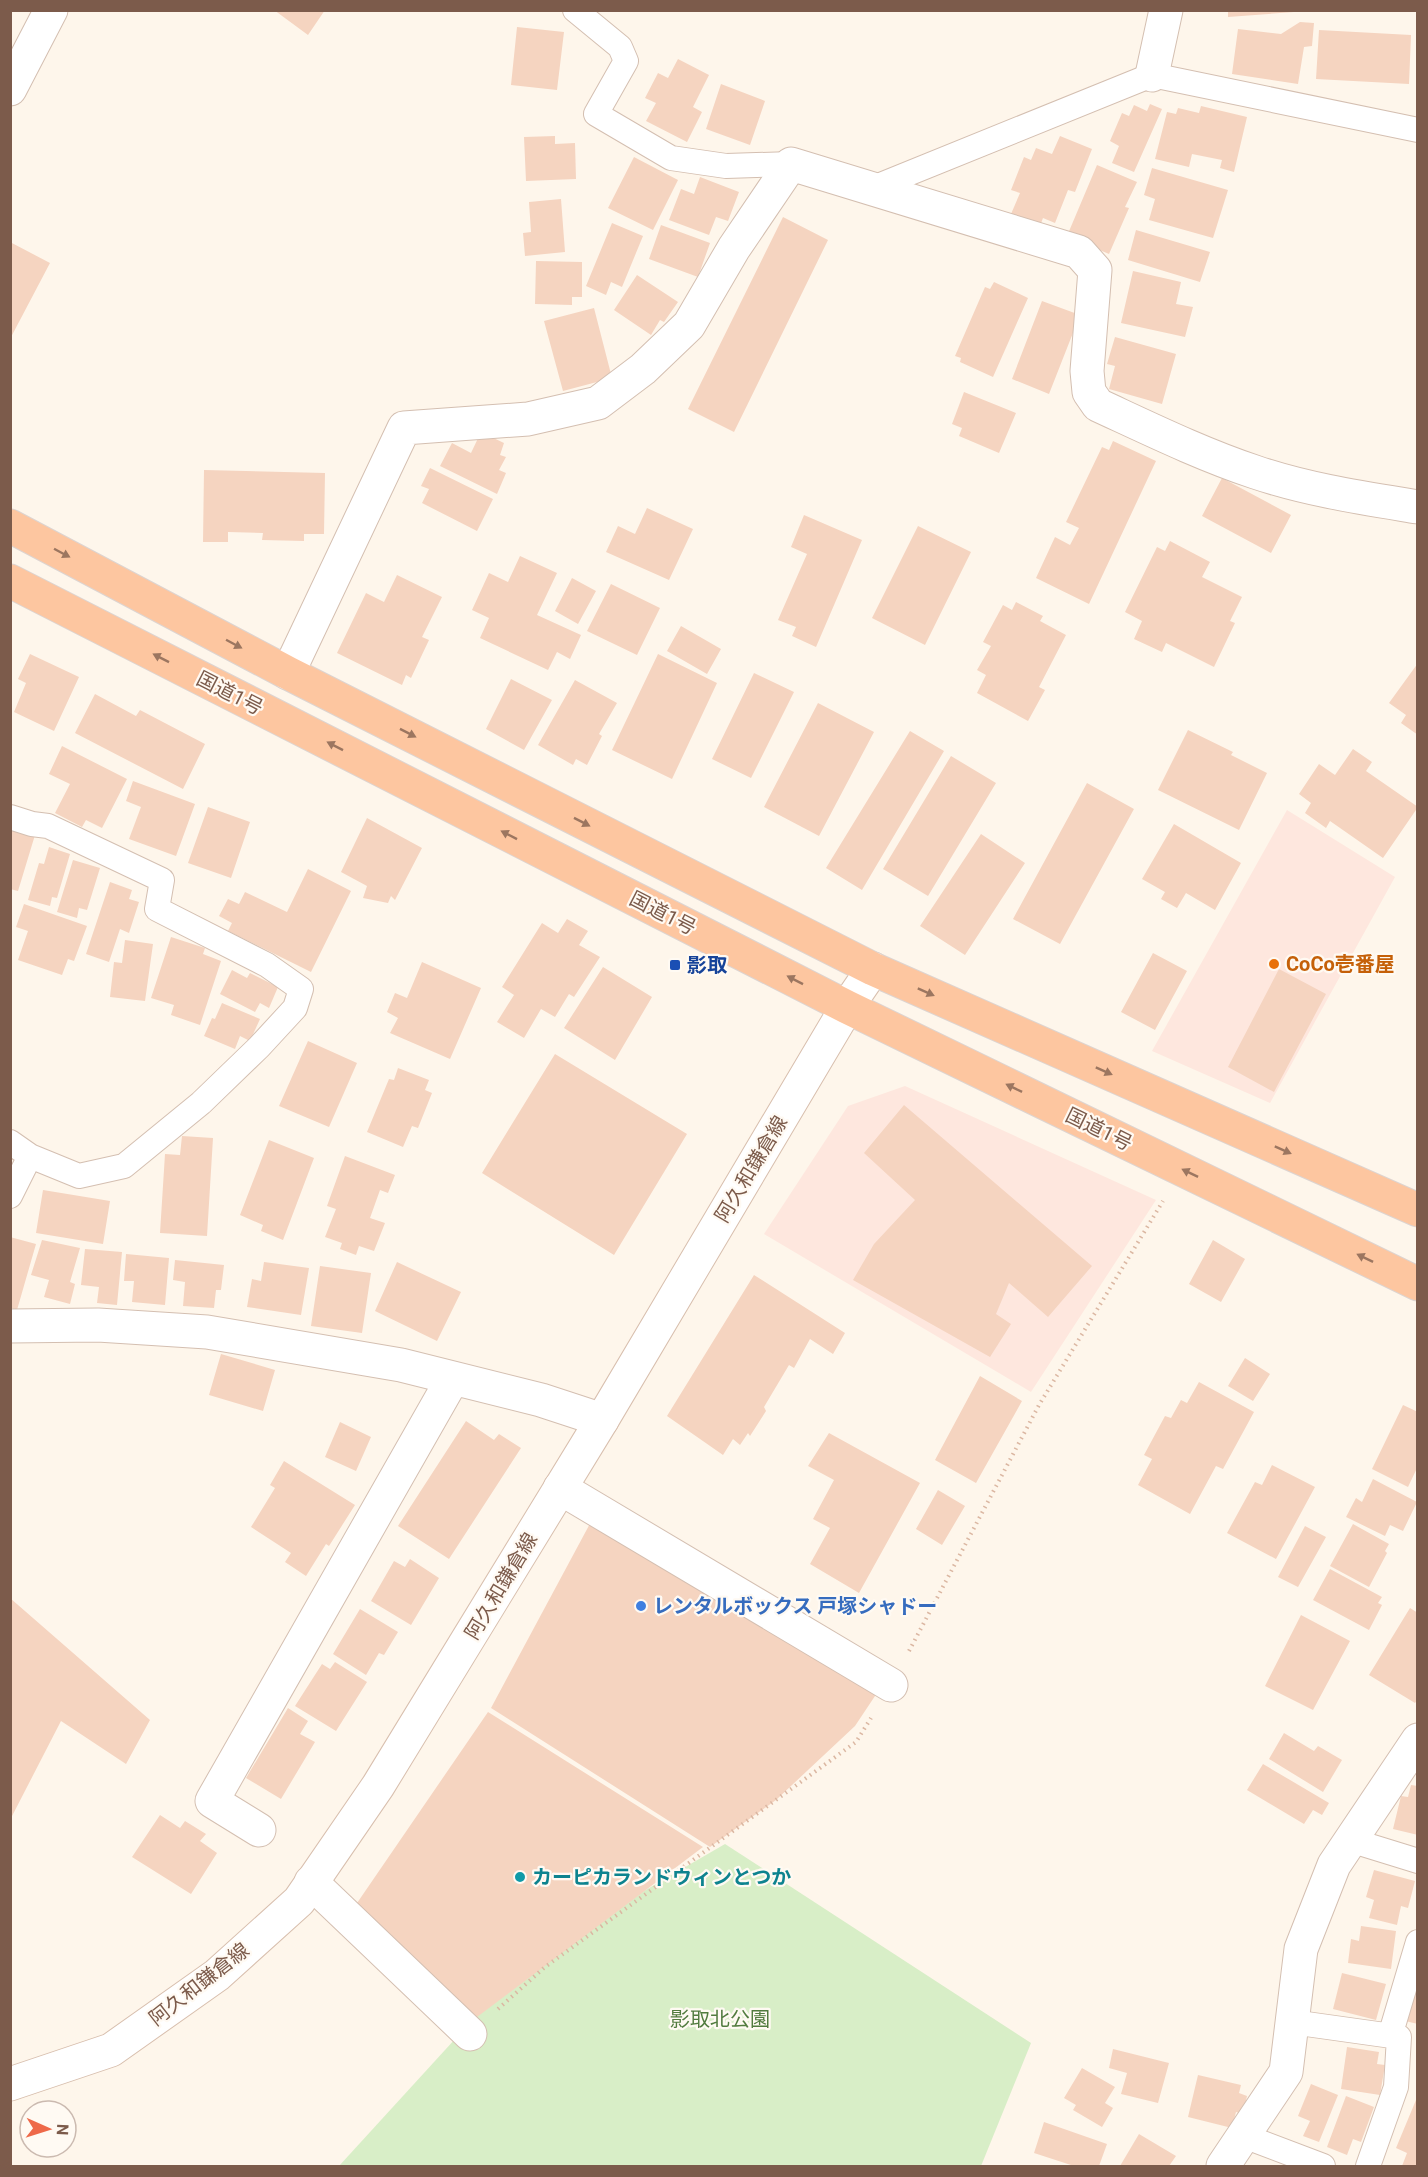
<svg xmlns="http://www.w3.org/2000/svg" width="1428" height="2177" font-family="Roboto,'Noto Sans JP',sans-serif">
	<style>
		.commercial { fill: #fee7de }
		.green { fill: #d8eec7 }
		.building { fill: #f5d4c0 }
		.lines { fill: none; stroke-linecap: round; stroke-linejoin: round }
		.service-casing { stroke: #d4bfb1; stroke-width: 26 }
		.minor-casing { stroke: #d4bfb1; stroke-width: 35 }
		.secondary-casing { stroke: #d8bfae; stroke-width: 35 }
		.trunk-casing { stroke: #ddd4d0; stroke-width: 35 }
		.path { stroke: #dbb7a2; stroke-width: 4; stroke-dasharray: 1.5 4.5; stroke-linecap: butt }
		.service { stroke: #fff; stroke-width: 24 }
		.minor { stroke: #fff; stroke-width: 33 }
		.secondary { stroke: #fff; stroke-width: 33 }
		.trunk { stroke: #fdc6a0; stroke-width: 33 }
		.oneway { fill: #9c7660 }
		.food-dot { fill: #e8710a; stroke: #fffaf3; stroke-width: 2 }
		.transit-dot { fill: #1a4fb4; stroke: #fffaf3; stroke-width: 2 }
		.shop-dot { fill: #3f7fe0; stroke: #fffaf3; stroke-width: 2 }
		.culture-dot { fill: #0f9aa8; stroke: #fffaf3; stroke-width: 2 }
		.labels { text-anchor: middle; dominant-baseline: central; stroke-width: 4.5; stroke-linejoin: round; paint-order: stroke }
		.street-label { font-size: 20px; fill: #7c5b4b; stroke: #fffaf3 }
		.food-label { font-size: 20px; font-weight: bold; fill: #c56008; stroke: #fffaf3; text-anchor: start }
		.transit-label { font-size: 20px; font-weight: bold; fill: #164399; stroke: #fffaf3; text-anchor: start }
		.shop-label { font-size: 20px; font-weight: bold; fill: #366cbe; stroke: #fffaf3; text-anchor: start }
		.culture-label { font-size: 20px; font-weight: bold; fill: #0d838f; stroke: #fffaf3; text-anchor: start }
		.park-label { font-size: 20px; fill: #527c3f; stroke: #fffaf3 }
	</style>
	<rect width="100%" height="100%" fill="#fef6eb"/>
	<path class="commercial" d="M1287,810L1395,877L1270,1103L1152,1051Z
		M905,1086L1156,1200L1031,1392L764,1234L848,1106Z"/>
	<path class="green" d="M725,1844L1031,2043L981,2166H339L530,1957Z"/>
	<path class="building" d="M274,10H325L308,35Z
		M1228,10H1294V12L1228,17Z
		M1300,22L1314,23L1312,46L1304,47L1298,84L1232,74L1238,29L1281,34Z
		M517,27L564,32L557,90L511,85Z
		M1319,30L1411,35L1409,84L1316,79Z
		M678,59L709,75L693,107L702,112L687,142L646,121L656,103L645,98L658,73L668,78Z
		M721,84L765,101L750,145L706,129Z
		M1150,104L1162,109L1134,172L1112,163L1119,146L1110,141L1122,113L1129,116L1134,105L1147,111Z
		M1201,106L1247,117L1234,172L1220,168L1222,160L1192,154L1189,167L1155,159L1167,112L1176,114L1178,108L1199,113Z
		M555,136V144L575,143L576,179L526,181L524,137Z
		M1060,136L1092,149L1075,192L1068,190L1055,223L1043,218L1040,226L1011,214L1020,193L1011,190L1024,157L1031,160L1036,148L1052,154Z
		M634,157L678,180L653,230L608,208Z
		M1097,165L1137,182L1125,207L1129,208L1109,254L1067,236Z
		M1152,168L1228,190L1213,238L1149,220L1155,199L1144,195Z
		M700,177L739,192L728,221L716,217L709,235L669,220L681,189L694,194Z
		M561,199L565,252L525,256L523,233L531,232L529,202Z
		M783,217L828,240L734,432L688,409Z
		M612,223L643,236L622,287L611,282L606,295L586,286Z
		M661,225L710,243L698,277L649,259Z
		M1136,230L1210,252L1200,282L1128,260Z
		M10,242L50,263L10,339Z
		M536,261L582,262V297H572V305L535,304Z
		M1133,271L1181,282L1176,304L1193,307L1185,337L1121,323Z
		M637,275L678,302L664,322L660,320L651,335L614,310Z
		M994,282L1028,298L993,377L960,362L961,358L955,356L985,287L990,289Z
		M1042,301L1080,315L1049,394L1012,379Z
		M594,308L612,378L563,391L544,321Z
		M1115,337L1176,354L1162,404L1109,389L1115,366L1107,364Z
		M964,392L1016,413L999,453L959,436L962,428L952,424Z
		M481,432L504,443L500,455L506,457L499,470L506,473L497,494L440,466L452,443L471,453Z
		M1113,441L1156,461L1089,604L1036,578L1055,537L1070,545L1079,528L1066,522L1102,447L1109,450Z
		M430,468L493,499L477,531L422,503L429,489L421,486Z
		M204,470L325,473L324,534H304V541L262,540L263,533L228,532V542H203Z
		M1222,478L1291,515L1271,553L1202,516Z
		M647,508L693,529L669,580L606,552L618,526L635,534Z
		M804,515L862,540L816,647L792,636L796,627L778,620L807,554L791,547Z
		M918,526L971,552L925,645L872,618Z
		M1170,541L1210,562L1202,577L1242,597L1230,621L1235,623L1214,667L1166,643L1162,652L1134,639L1142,621L1125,612L1157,547L1165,551Z
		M520,556L557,573L537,615L581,635L570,659L557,652L548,670L480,638L489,618L472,610L489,573L508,582Z
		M397,575L442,597L422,637L429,640L411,678L406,675L402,685L337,653L366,593L384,602Z
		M572,578L596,591L578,624L555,611Z
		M611,584L660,608L637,655L587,631Z
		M1016,602L1043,616L1040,621L1066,635L1039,687L1045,690L1028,721L977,693L986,675L977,670L991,646L983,642L1003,605L1012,610Z
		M681,626L721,649L707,674L667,651Z
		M30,654L79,677L54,731L14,712L26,683L18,679Z
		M658,654L717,683L672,779L612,750Z
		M1418,663V735L1401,723L1406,715L1389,703Z
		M754,673L794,692L751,778L712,759Z
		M511,679L552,700L524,750L486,729Z
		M575,680L617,703L599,734L602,736L587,765L576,759L573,765L538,745Z
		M95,694L136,716L140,710L205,744L183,789L75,733Z
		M818,703L874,732L819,836L764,807Z
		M1188,730L1233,752L1231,755L1267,773L1239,830L1158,790Z
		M910,731L944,751L862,890L826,868Z
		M62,746L127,779L102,828L86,820L82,827L55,813L70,784L49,774Z
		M1353,749L1372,762L1366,771L1418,807L1383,858L1330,821L1326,828L1305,813L1311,803L1299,794L1319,764L1335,775Z
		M951,756L996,783L928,896L883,869Z
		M133,781L195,804L176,856L129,839L141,807L126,801Z
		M1087,783L1134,809L1060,944L1013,919Z
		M208,807L250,822L231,878L188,863Z
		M367,818L422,848L395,900L391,896L388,903L363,898L367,886L341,872Z
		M1174,824L1241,863L1215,910L1186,893L1177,908L1161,899L1165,892L1142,879Z
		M10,827L35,835L18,891L10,889Z
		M981,834L1025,863L965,955L920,926Z
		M49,847L70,854L57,898L52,897L50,906L28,900L39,863L44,864Z
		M73,860L100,868L87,910L79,908L77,918L57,912Z
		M308,869L351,891L311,972L228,931L232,923L219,916L228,899L239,904L245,892L287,912Z
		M110,882L132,890L129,899L139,902L129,933L120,929L109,962L86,954Z
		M24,904L87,926L74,961L68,959L62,975L18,960L28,931L16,927Z
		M567,919L588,931L579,945L600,957L574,997L569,994L555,1017L541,1009L524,1038L497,1022L514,995L502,987L542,923L558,933Z
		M171,937L205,948L203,954L221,961L200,1025L171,1015L174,1005L151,998Z
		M125,940L153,944L145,1001L110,997L114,962L122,963Z
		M1153,953L1187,971L1155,1030L1121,1012Z
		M422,962L481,988L450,1059L390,1033L398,1018L387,1012L395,993L407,998Z
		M603,967L652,997L615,1060L564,1028Z
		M1279,969L1326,994L1274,1092L1228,1067Z
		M232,970L247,978L250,973L278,987L269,1008L260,1003L255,1012L220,994Z
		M222,1003L260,1019L250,1041L240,1036L235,1049L204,1036L212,1018L215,1019Z
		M308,1041L357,1063L329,1127L279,1106Z
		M555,1054L687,1134L614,1255L482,1173Z
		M398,1068L429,1080L425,1090L432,1093L418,1128L412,1126L403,1147L367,1132L389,1079L394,1080Z
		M904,1105L1092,1266L1048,1317L1009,1283L996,1314L1011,1324L990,1357L853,1280L874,1244L915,1200L864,1153Z
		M182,1136L213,1138L207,1236L160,1233L165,1154L180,1155Z
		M269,1140L314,1158L283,1240L261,1231L263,1225L240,1215Z
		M345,1156L395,1175L388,1193L380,1190L370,1218L385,1223L374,1251L359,1246L356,1255L340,1249L342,1243L325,1237L336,1209L327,1206Z
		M43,1190L110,1201L103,1244L36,1233Z
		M10,1237L36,1244L17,1310L10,1308Z
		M42,1240L80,1248L70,1282L75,1284L70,1304L44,1297L49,1280L31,1275Z
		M1213,1240L1245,1259L1221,1302L1189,1284Z
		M85,1249L122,1252L117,1305L97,1303L99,1287L81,1285Z
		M126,1254L169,1258L165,1305L132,1302L134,1281H124Z
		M175,1260L224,1265L221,1290H216L214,1308L183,1306L185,1282L173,1280Z
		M264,1262L309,1268L301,1315L247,1307L252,1279L261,1281Z
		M397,1262L461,1292L437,1341L375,1311Z
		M320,1266L371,1273L362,1333L311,1326Z
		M754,1275L845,1333L833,1354L810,1339L794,1368L789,1365L764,1407L766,1411L750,1436L748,1433L740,1445L733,1439L723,1455L667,1416Z
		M221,1354L275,1370L263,1411L209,1395Z
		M1245,1358L1270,1374L1253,1401L1228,1386Z
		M980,1376L1022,1401L976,1483L935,1460Z
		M1199,1382L1254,1412L1223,1469L1216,1466L1190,1514L1138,1485L1152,1459L1144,1455L1165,1416L1171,1418L1181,1400L1187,1403Z
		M1403,1405L1418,1412V1466L1408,1487L1372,1469Z
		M466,1421L494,1440L499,1434L521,1448L449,1559L398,1526Z
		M340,1422L371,1437L356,1471L325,1457Z
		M829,1433L920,1483L859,1593L810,1564L830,1528L813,1519L834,1480L808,1466Z
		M284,1461L355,1505L329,1546L326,1544L306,1576L285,1562L291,1553L251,1527L275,1488L270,1485Z
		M1272,1465L1315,1487L1276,1559L1227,1533L1255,1482L1262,1485Z
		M1373,1479L1417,1502L1403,1531L1390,1525L1385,1536L1346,1517L1356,1498L1362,1502Z
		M938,1490L965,1506L942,1545L916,1529Z
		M593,1518L877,1693L855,1726L776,1800L710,1847L491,1708Z
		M1353,1524L1389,1544L1385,1551L1387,1553L1369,1587L1330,1566Z
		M1305,1526L1326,1537L1298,1587L1278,1577Z
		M410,1559L439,1578L411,1625L371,1601L394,1561L405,1567Z
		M1330,1569L1382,1597L1378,1603L1382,1605L1369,1630L1313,1600Z
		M10,1598L150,1720L126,1764L61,1721L10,1820Z
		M1410,1608L1418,1613V1699L1415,1703L1369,1675Z
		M360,1609L398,1632L384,1655L379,1653L366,1675L333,1654Z
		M1301,1615L1350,1641L1313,1710L1265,1686Z
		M335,1662L367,1682L336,1731L295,1706L322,1664L330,1669Z
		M288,1708L308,1721L300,1734L315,1742L281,1799L246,1778Z
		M488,1712L703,1847L477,2017L355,1906Z
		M1284,1733L1314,1751L1318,1746L1342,1760L1323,1792L1269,1759Z
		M1263,1764L1329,1803L1322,1815L1313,1810L1304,1824L1247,1790Z
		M1411,1785L1418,1786V1835L1393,1829L1401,1796L1408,1797Z
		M160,1815L180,1828L185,1821L206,1834L200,1841L217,1853L191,1894L132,1857Z
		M1374,1870L1415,1881L1408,1908L1401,1906L1397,1925L1369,1918L1374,1900L1366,1897Z
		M1361,1926L1396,1931L1391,1969L1348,1963L1351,1939L1359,1941Z
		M1342,1973L1386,1984L1376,2020L1333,2009Z
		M1415,1985L1418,1986V2024L1405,2021Z
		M1347,2047L1379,2052L1377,2064L1385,2065L1380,2095L1341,2089Z
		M1113,2049L1169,2063L1158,2103L1121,2094L1127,2073L1109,2068Z
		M1082,2068L1115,2087L1105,2103L1113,2108L1102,2127L1073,2110L1076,2105L1064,2098Z
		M1198,2075L1241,2085L1239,2093L1247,2096L1243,2114L1236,2112L1232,2128L1188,2117Z
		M1311,2084L1338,2095L1319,2142L1303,2136L1310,2121L1298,2116Z
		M1346,2096L1374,2107L1361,2142L1353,2139L1347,2155L1327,2147Z
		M1416,2100L1418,2101V2166H1402L1407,2153L1396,2148Z
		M1044,2122L1107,2144L1099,2166H1074L1034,2153Z
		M1139,2134L1176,2156L1169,2166H1120Z"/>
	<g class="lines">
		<g class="service-casing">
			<path id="service" d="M575,10L620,47L626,61L596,114L671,158L726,166L791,164
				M873,188L1152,75L1418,130
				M10,817L32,824L48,826L162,880L157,909L267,965L301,989L295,1008L259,1047L201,1103L124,1166L79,1176L30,1156L10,1142
				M10,1196L30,1156
				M1350,1840L1418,1861
				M1292,2022L1399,2037L1396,2087L1368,2166
				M1390,2036L1418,1942
				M1244,2136L1323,2166"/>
		</g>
		<g class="minor-casing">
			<path id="minor" d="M1152,75L1166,10
				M10,89L51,10
				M288,673L404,428L528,419L598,403L643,369L689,325L734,248L791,164L1079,252L1095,270L1087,371L1089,392L1098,405C1150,429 1201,454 1255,472C1308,490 1363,498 1418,507
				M10,1326L98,1325L207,1332L401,1365L541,1400L602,1420
				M560,1488L891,1685
				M259,1830L212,1801L453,1378
				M311,1882L470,2034
				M1223,2166L1286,2072L1301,1949L1334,1865L1418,1740"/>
		</g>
		<g class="secondary-casing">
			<path id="secondary" d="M10,2084L111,2050L217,1975L299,1901L378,1786L602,1420L847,1007L873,969"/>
		</g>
		<g class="trunk-casing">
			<path id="trunk" d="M10,526L288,673L873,969L1418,1210
				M10,581L847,1007L1418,1284"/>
		</g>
		<path class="path" d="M909,1651L1039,1405L1163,1201
			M498,2009L545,1967L856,1742L871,1718"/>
		<use href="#service" class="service"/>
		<use href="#minor" class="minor"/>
		<use href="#secondary" class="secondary"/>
		<use href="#trunk" class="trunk"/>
	</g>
	<defs><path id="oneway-solid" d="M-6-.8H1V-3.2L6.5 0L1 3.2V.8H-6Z" transform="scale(1.5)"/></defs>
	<g class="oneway">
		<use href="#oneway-solid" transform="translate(62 553) rotate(28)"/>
		<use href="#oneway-solid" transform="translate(234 644) rotate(28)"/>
		<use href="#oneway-solid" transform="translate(161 658) rotate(-153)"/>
		<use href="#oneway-solid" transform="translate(408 733) rotate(27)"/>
		<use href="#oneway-solid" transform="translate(335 746) rotate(-153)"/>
		<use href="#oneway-solid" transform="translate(582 822) rotate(27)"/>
		<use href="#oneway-solid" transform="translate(509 835) rotate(-153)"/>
		<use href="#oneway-solid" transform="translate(795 980) rotate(-153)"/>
		<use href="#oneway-solid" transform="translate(926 992) rotate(24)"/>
		<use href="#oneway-solid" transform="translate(1104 1071) rotate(24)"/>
		<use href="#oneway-solid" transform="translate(1014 1088) rotate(-154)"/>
		<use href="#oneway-solid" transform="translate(1283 1150) rotate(24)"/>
		<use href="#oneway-solid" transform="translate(1190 1173) rotate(-154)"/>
		<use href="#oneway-solid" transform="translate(1365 1258) rotate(-154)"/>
	</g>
	<circle class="food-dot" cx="1274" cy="964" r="6"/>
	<rect class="transit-dot" x="669" y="959" width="12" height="12" rx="3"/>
	<circle class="shop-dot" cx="641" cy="1606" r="6"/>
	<circle class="culture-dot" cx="520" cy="1877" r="6"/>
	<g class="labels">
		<g class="street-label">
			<text transform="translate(230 693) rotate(27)">国道1号</text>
			<text transform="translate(663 913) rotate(27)">国道1号</text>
			<text transform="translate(1099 1129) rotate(26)">国道1号</text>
			<text transform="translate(751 1169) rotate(-59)">阿久和鎌倉線</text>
			<text transform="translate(501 1586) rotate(-59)">阿久和鎌倉線</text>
			<text transform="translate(199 1984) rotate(-38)">阿久和鎌倉線</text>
		</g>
		<g class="food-label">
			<text x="1286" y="964">CoCo壱番屋</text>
		</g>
		<g class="transit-label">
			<text x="687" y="965">影取</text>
		</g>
		<g class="shop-label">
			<text x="653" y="1606">レンタルボックス 戸塚シャドー</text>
		</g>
		<g class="culture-label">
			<text x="532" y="1877">カーピカランドウィンとつか</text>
		</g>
		<g class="park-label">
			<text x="720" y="2019">影取北公園</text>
		</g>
	</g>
	<rect width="1428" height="2177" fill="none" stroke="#7c5b4b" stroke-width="24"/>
	<g transform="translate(48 2129) rotate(93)"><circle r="28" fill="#fffaf3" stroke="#cbbab0" stroke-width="1.5"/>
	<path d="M0-4.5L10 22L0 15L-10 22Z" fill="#ee6949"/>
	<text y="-9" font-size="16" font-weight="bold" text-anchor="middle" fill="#7c5b4b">N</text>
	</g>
</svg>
